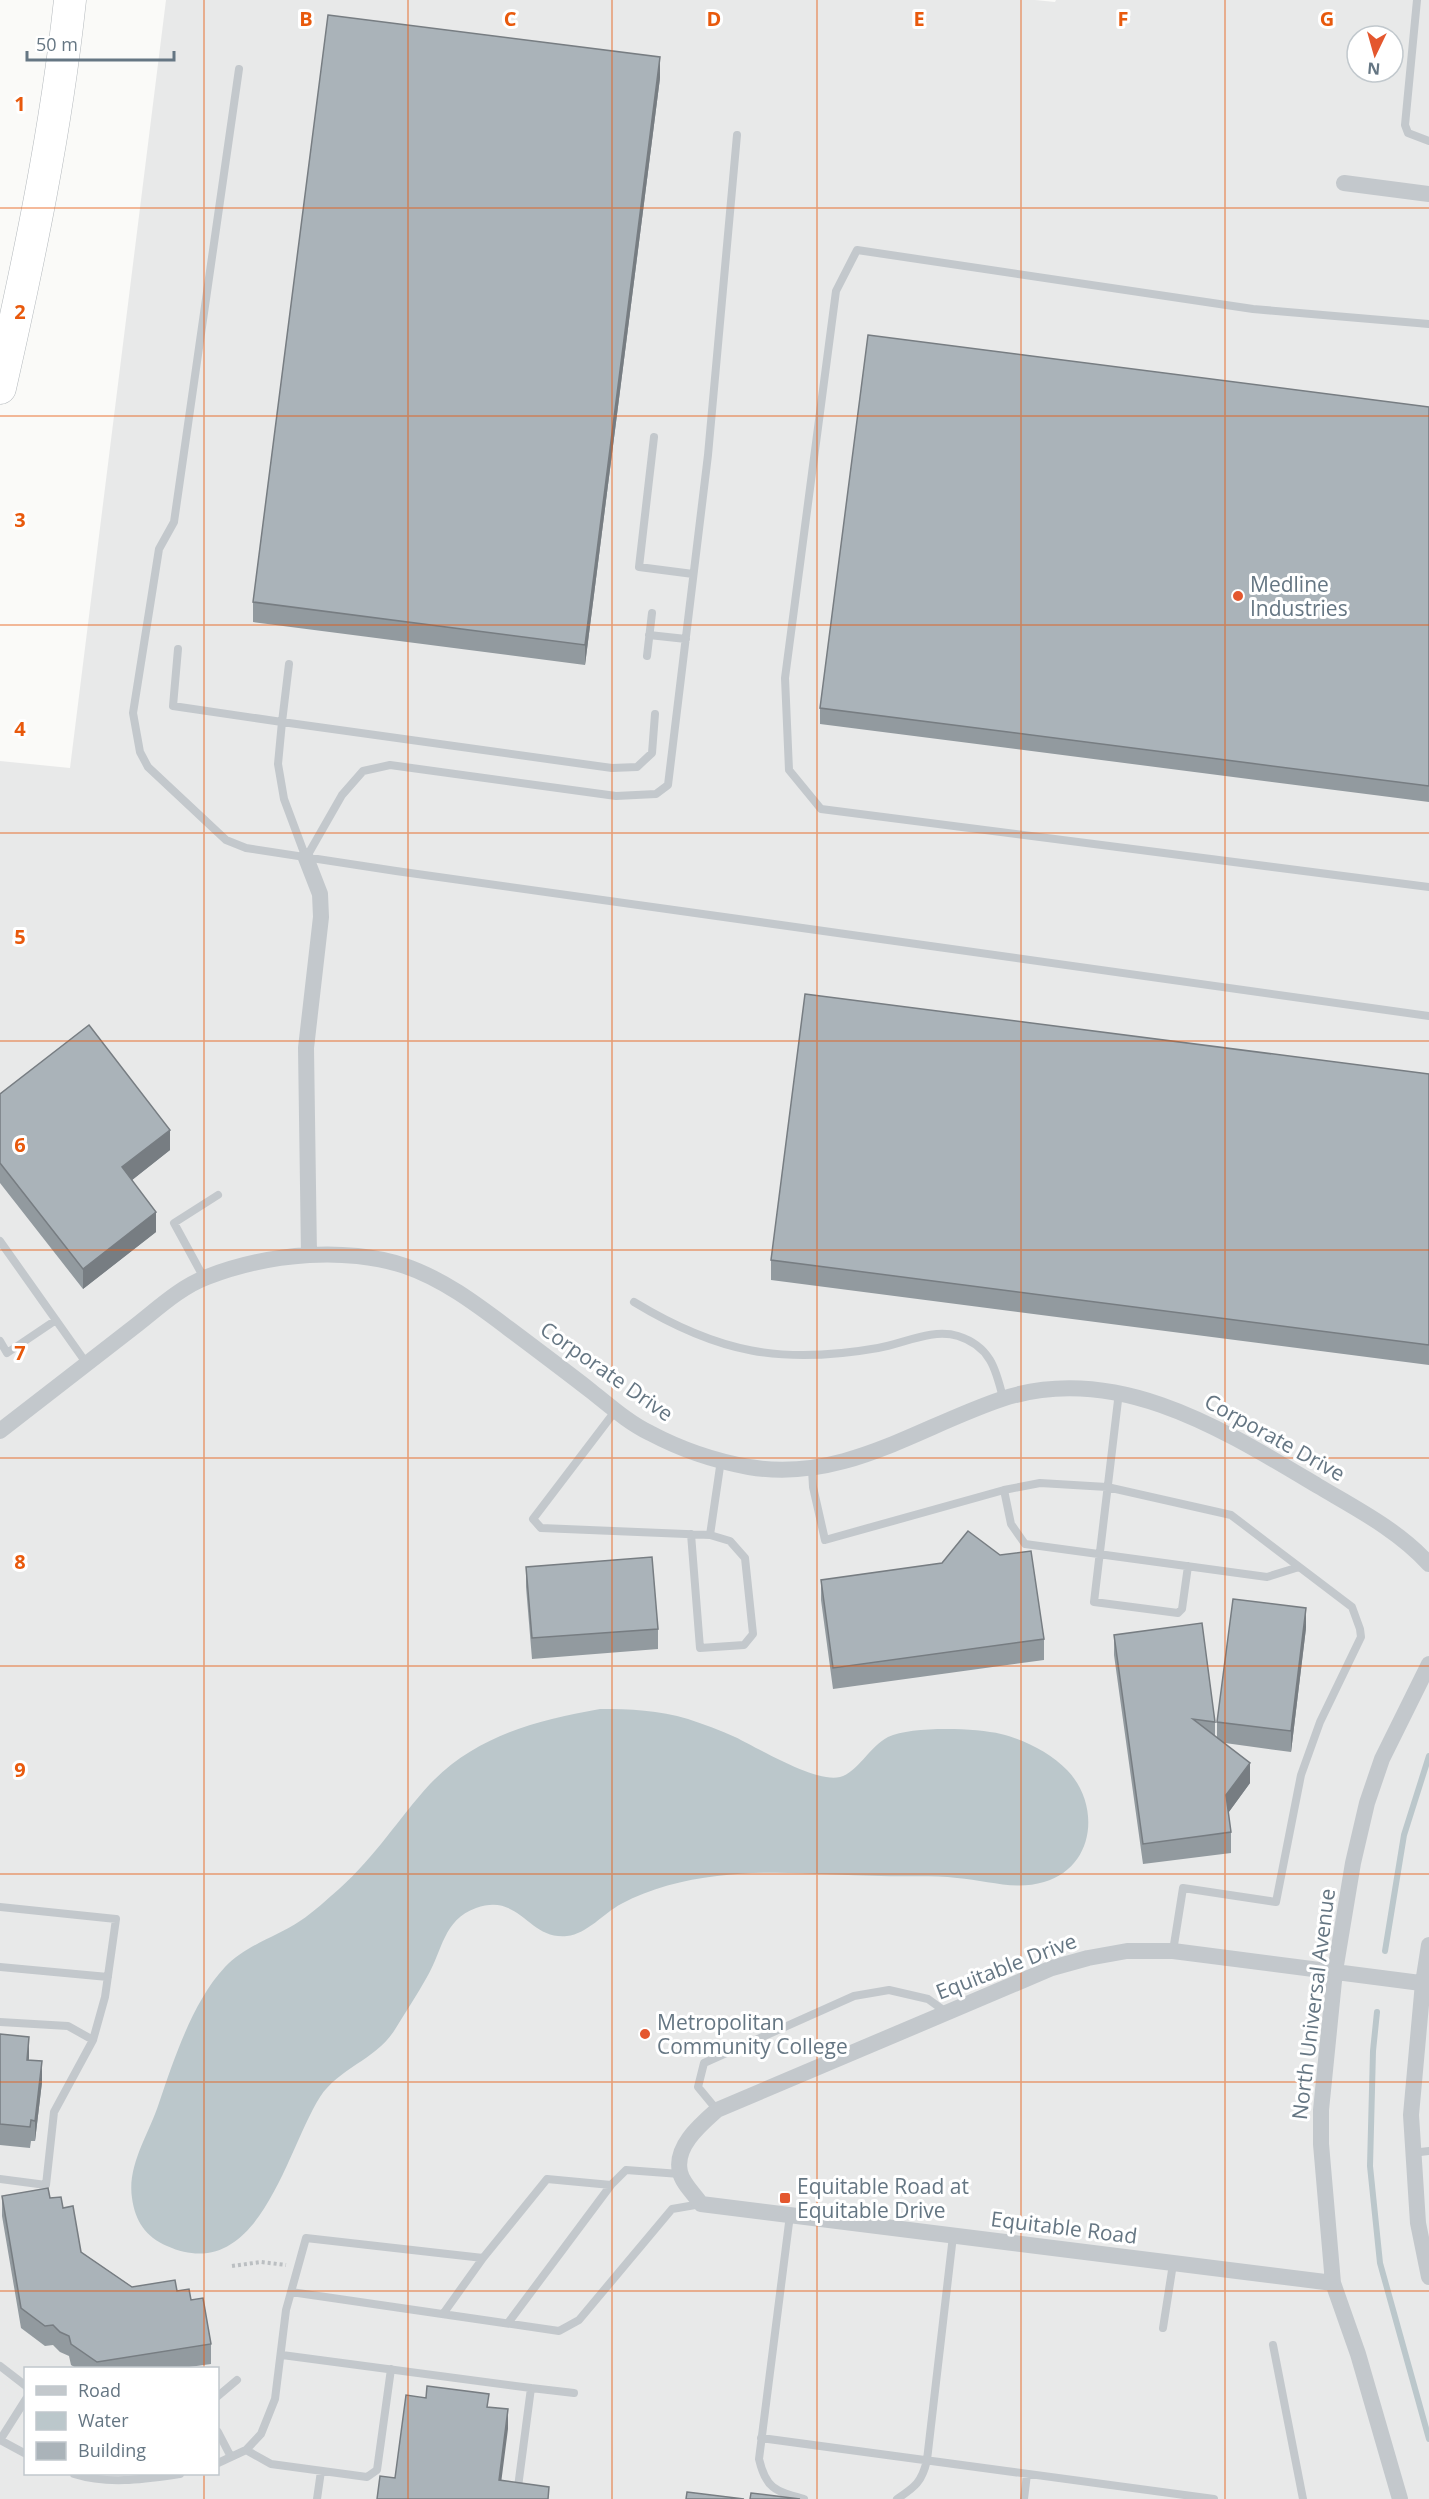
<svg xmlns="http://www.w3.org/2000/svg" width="1429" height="2499" font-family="'Open Sans',sans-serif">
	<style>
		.built { fill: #e8e9e9; fill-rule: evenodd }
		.water { fill: #bbc7cb }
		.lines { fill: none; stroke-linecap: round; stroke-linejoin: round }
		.stream { stroke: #bbc7cb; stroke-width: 6 }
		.motorway-casing { stroke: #b4b9bd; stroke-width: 33 }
		.path { stroke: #bbbfc2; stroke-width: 4; stroke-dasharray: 3 3; stroke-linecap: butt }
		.service { stroke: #c3c8cc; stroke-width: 8 }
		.minor { stroke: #c3c8cc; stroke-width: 16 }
		.motorway { stroke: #fff; stroke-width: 32 }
		.wall { fill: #929a9f }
		.shaded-wall { fill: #777d82 }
		.building { fill: #aab3b9; stroke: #777d82; stroke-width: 1.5 }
		.grid { fill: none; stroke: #e8590c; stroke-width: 1.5; stroke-opacity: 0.55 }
		.poi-dot { fill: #e4572e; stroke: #fff; stroke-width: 2 }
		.labels { text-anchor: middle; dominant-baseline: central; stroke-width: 6; stroke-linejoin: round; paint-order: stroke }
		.poi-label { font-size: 21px; fill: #657683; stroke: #fff; text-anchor: start }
		.street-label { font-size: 21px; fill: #657683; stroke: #fff }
		.grid-label { font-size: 20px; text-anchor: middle; font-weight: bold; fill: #e8590c; stroke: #fff; stroke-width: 6; stroke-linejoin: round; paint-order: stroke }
	</style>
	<rect width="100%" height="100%" fill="#fafaf8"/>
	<path class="built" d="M166,0H1035L1055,2L1056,0H1429V2499H0V761L70,768ZM1357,36H1393V72H1357ZM26,2368H218V2474H26Z"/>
	<path class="water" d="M600,1709C630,1709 659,1710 688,1719C703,1724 720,1730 735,1737C758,1748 815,1783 840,1777C857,1773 870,1746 888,1737C912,1726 975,1728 1001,1734C1023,1739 1051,1753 1067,1770C1101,1805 1095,1867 1044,1882C1015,1891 986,1880 957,1878C932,1875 906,1877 881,1876C826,1875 772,1869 717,1876C683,1880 651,1888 621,1904C604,1913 587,1934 567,1936C528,1940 520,1892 476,1908C443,1920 443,1950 427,1977C417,1995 405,2013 394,2031C375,2060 339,2068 320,2097C286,2150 259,2287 167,2246C146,2237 135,2221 132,2198C127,2165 149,2134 159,2103C174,2059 193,2001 225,1967C246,1945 276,1937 300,1921C314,1912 327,1899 339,1889C376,1856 398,1819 430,1784C476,1736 537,1720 600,1709Z"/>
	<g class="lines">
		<path class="stream" d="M1385,1951L1404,1835L1429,1756
			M1377,2012L1373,2051L1370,2166L1380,2263L1429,2439"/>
		<g class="motorway-casing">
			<path id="motorway" d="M0,388C29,260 56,131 70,0"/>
		</g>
		<path class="path" d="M232,2266L261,2262L286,2265"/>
		<path class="service" d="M1417,0L1405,125L1408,133L1429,141
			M239,69L174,522L159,549L133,713L140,752L148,767L226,840L246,848L396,871L1429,1016
			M1429,324L1253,309L857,250L836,291L785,678L789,770L821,809L1429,887
			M654,437L639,567L693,574
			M649,635L686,639
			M178,649L173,706L282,722L278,764L284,799L306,858
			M647,656L652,613
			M289,664L282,722L612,768L637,767L652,753L655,714
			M306,858L342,795L363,771L390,765L616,796L656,794L668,785L708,455L737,135
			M0,1241L87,1364
			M204,1278L174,1223L218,1195
			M634,1302C718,1353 782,1365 878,1348C903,1344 932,1328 958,1336C990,1346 996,1369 1003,1398
			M0,1341L7,1353L56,1320
			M1119,1392L1094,1602L1178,1613L1182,1609L1188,1566
			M616,1410L533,1519L541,1528L710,1535L721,1460
			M812,1469L813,1487L825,1540L1004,1490L1040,1483L1107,1487L1231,1515L1352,1607L1360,1629L1361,1637L1320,1722L1301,1775L1276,1902L1183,1888L1173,1951
			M1004,1490L1011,1524L1025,1544L1267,1577L1299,1567
			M691,1534L700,1648L744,1645L753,1634L745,1558L730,1541L710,1535
			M0,1907L116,1919L105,1997L93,2040L68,2026L0,2022
			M0,1967L108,1977
			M717,2110L698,2087L704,2063L854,1996L889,1990L928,1999L946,2012
			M1412,2153L1429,2151
			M0,2179L46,2185L54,2112L93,2040
			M790,2215L759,2459C766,2489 775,2491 804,2499
			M291,2292L559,2331L579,2320L672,2209L701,2204
			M443,2314L483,2258
			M508,2323L611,2185
			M1163,2328L1173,2264
			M1273,2345L1303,2499
			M282,2355L531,2388
			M0,2366L26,2386
			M218,2396L237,2380
			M218,2432L231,2457
			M761,2438L1214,2499
			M0,2440L26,2399
			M0,2440L26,2454
			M246,2450L271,2464L367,2477L377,2470L391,2369
			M218,2463L246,2450L261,2434L275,2399L286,2310L306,2238L483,2258L547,2179L611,2185L626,2170L680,2174
			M74,2474C109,2485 145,2479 180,2474
			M518,2487L531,2388L574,2393
			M317,2499L321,2471
			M897,2499C915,2487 922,2482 927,2460L953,2236
			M1024,2499L1027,2474"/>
		<path class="minor" d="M1344,183L1429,194
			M306,858L320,894L321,917L306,1048L309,1255
			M0,1431C45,1396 89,1362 134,1327C156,1310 180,1287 207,1277C238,1265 276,1257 309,1255C339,1253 376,1256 405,1266C443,1279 476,1304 508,1328C536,1349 564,1370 591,1391C610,1406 629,1423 650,1433C682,1450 715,1461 749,1467C843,1483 918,1427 1002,1399C1116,1361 1224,1430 1318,1486C1357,1509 1398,1530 1429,1564
			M1429,1945L1423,1983L1411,2115L1418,2223L1429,2277
			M1333,2283L701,2204C695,2195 682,2183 680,2172C674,2147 700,2125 717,2110L1052,1968L1088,1958L1127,1951H1173L1429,1984
			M1400,2499L1358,2354L1333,2283L1321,2144V2110L1335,1971L1353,1863L1367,1803L1382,1759L1429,1664"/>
		<use href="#motorway" class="motorway"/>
	</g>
	<path class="wall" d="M660,78L585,665L253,622V602Z
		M1429,407V802L820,724V708Z
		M1429,1074V1365L771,1280V1260Z
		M0,1094L170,1150L132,1180L156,1232L83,1289L0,1183Z
		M526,1567L658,1629V1649L532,1659L526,1587Z
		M821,1580L1044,1639V1660L833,1689L821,1600Z
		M1306,1628L1291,1752L1225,1743L1250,1783L1228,1813L1231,1832V1853L1143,1864L1114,1655V1635L1215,1722V1736L1217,1738V1722Z
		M0,2034L29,2060L42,2082L35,2141H31L30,2148L0,2145Z
		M2,2196L50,2198L63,2208L81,2252L132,2287L177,2291L191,2300L211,2344V2364L182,2368H76L71,2365L69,2356L60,2352L53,2345L45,2346L21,2328L2,2216Z"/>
	<path class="shaded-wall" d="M660,57V78L585,665V645Z
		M170,1130V1150L122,1188V1167Z
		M156,1212V1232L83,1289V1269Z
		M1306,1608V1628L1291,1752V1731Z
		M1250,1763V1783L1226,1816V1795Z
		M29,2037V2058L27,2080V2060Z
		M42,2061V2082L35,2141V2121Z
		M508,2409V2429L499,2499V2480Z"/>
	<path class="building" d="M328,15L660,57L585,645L253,602Z
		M868,335L1429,407V786L820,708Z
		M805,994L1429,1074V1345L771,1260Z
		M89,1025L170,1130L122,1167L156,1212L83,1269L0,1163V1094Z
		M968,1531L1000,1555L1031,1551L1044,1639L833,1668L821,1580L942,1563Z
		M652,1557L658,1629L532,1638L526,1567Z
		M1233,1599L1306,1608L1291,1731L1217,1722Z
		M1202,1623L1215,1722L1193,1719L1250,1763L1226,1795L1231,1832L1143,1844L1114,1635Z
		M0,2034L29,2037L27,2060L42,2061L35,2121L31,2120L30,2127L0,2124Z
		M48,2188L50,2198L61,2197L63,2208L73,2206L81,2252L132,2287L175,2280L177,2291L189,2289L191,2300L203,2298L211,2344L97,2362L71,2344L69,2336L60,2332L53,2325L45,2326L21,2308L2,2196Z
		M427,2386L489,2394L487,2407L508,2409L499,2480L549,2487L548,2499H377L380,2476L395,2478L406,2395L426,2398Z
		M687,2492L744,2499H686Z
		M751,2493L800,2499H750Z"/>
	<path class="grid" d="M204,0V2368M408,0V2499M612,0V2499M817,0V2499M1021,0V2499M1225,0V2499M0,208H1429M0,416H1429M0,625H1429M0,833H1429M0,1041H1429M0,1250H1429M0,1458H1429M0,1666H1429M0,1874H1429M0,2082H1429M0,2291H1429M204,2474V2499"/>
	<g class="poi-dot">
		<circle cx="1238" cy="596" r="6"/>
		<circle cx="645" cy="2034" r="6"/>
		<rect x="779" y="2192" width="12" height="12" rx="3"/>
	</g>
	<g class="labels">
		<g class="poi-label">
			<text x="1250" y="584">Medline<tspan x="1250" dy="24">Industries</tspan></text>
			<text x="657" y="2022">Metropolitan<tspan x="657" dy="24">Community College</tspan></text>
			<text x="797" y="2186">Equitable Road at<tspan x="797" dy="24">Equitable Drive</tspan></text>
		</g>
		<g class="street-label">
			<text transform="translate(607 1371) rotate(35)">Corporate Drive</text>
			<text transform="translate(1275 1437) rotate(29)">Corporate Drive</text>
			<text transform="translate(1006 1966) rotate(-21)">Equitable Drive</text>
			<text transform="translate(1313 2004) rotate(-83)">North Universal Avenue</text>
			<text transform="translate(1064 2227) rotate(7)">Equitable Road</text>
		</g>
	</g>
	<g class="grid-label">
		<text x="306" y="26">B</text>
		<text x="510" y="26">C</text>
		<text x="714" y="26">D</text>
		<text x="919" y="26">E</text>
		<text x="1123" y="26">F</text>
		<text x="1327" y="26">G</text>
		<text x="20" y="111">1</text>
		<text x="20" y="319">2</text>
		<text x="20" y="527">3</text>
		<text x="20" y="736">4</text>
		<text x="20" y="944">5</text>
		<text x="20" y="1152">6</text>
		<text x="20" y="1360">7</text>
		<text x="20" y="1569">8</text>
		<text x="20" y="1777">9</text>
	</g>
	<rect x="24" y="2367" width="195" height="108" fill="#ffffff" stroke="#c1c8cd" stroke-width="1.5"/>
	<rect x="36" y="2386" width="30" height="9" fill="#c3c8cc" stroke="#c1c8cd" stroke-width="1.5"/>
	<text x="78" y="2397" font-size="18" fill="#657683">Road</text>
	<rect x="36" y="2412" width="30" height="18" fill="#bbc7cb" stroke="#c1c8cd" stroke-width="1.5"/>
	<text x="78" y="2427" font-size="18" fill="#657683">Water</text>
	<rect x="36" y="2442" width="30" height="18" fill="#aab3b9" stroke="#c1c8cd" stroke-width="1.5"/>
	<text x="78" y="2457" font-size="18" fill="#657683">Building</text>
	<g transform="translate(1375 54) rotate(185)"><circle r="28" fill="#ffffff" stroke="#c1c8cd" stroke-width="1.5"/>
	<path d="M0-4.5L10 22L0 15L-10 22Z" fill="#e4572e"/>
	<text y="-9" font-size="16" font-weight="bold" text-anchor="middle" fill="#657683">N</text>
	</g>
	<path d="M27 51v9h147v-9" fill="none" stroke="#657683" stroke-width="3"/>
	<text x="36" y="51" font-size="18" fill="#657683" stroke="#ffffff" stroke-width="4.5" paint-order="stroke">50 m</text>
</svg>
